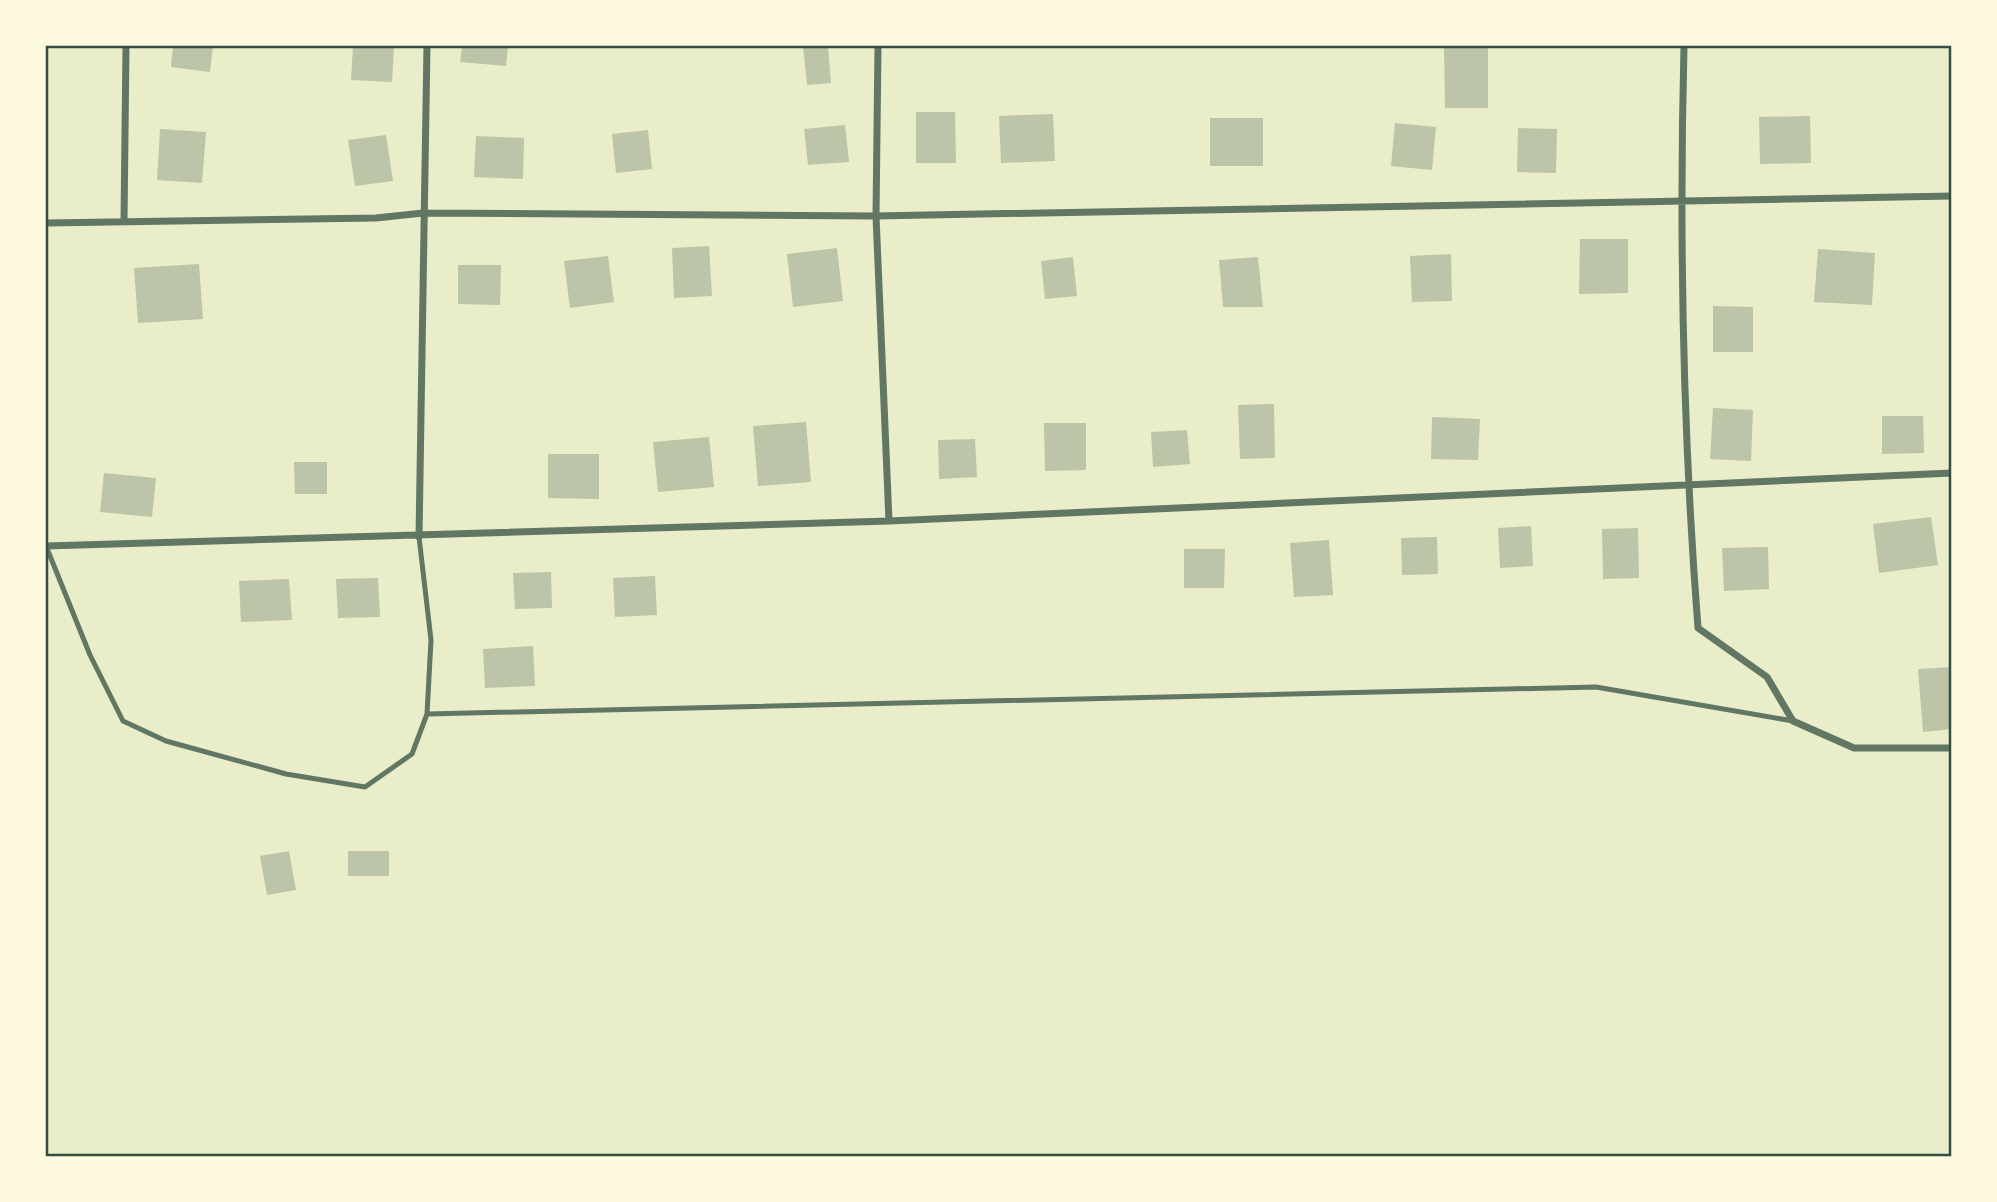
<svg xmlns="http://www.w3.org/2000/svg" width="1997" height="1202" font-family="'Work Sans',sans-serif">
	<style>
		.building { fill: #bcc5a7 }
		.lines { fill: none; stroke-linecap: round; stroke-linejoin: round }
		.service { stroke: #617663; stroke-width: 5 }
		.minor { stroke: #617663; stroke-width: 7 }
		.neatline { fill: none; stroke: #344e41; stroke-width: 2.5 }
	</style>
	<rect width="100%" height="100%" fill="#e9edc9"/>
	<path class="building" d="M173,46H213L210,72L171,67Z
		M353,46H394L392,82L351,80Z
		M462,46H508L506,66L460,62Z
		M803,46H828L831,83L807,85Z
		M1444,46H1488V108H1445Z
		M916,112H955L956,163H916Z
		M1053,114L1055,161L1001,163L999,116Z
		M1810,116L1811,163L1760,164L1759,117Z
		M1210,118H1263V166H1210Z
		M1395,123L1436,127L1432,170L1391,166Z
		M845,125L849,162L808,165L804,129Z
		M1518,128L1557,129L1556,173L1517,172Z
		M160,129L206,132L202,183L157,180Z
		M648,130L652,169L616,173L612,134Z
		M386,135L393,181L355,186L348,140Z
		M476,136L524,138L523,179L474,177Z
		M1580,239H1628V293L1579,294Z
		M709,246L712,296L674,298L672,248Z
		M837,248L843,301L793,307L787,254Z
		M1818,249L1875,253L1872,305L1814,302Z
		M1451,254L1452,301L1412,302L1410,256Z
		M608,256L614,302L570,308L564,261Z
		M1073,257L1077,296L1045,299L1041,261Z
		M1258,257L1263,307H1223L1219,260Z
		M199,264L203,319L138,323L134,268Z
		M458,265H501L500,305L458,304Z
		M1713,306L1753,307V352H1713Z
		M1274,404L1275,458L1240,459L1238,405Z
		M1713,408L1753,410L1751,461L1710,459Z
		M1882,416H1923L1924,453L1882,454Z
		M1432,417L1480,419L1478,460L1431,459Z
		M806,422L811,482L758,486L753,426Z
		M1044,423H1086V470L1045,471Z
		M1187,430L1190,464L1153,467L1151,432Z
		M709,437L714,487L658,492L653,442Z
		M975,439L977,477L939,479L938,440Z
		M548,454H599V499L548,498Z
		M294,462H327V494H295Z
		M104,473L156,478L152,517L100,512Z
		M1931,517L1938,565L1879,573L1873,524Z
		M1531,526L1533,566L1500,568L1498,528Z
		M1638,528L1639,578L1603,579L1602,529Z
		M1437,537L1438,574L1402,575L1401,538Z
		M1329,540L1333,595L1294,597L1290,543Z
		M1768,547L1769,589L1724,591L1722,548Z
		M1184,549H1225L1224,588H1184Z
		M551,572L552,608L515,609L513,573Z
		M655,576L657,615L615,617L613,578Z
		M378,578L380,617L338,618L336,579Z
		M289,579L292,620L241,622L239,581Z
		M533,646L535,686L485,688L483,649Z
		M1952,667V729L1923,732L1918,669Z
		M289,851L296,890L267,895L260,856Z
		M348,851H389V876H348Z"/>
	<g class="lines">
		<path class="service" d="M419,537L431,640L427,714
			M46,546L90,655L123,721L166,741L286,774L365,787L412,754L427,714L1596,687L1793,721"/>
		<path class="minor" d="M878,46L876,216L889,521
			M1684,46C1679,240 1683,434 1698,628L1767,677L1793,721L1854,748H1952
			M124,221L126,46
			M46,223L376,218L423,213L876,216L1952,196
			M419,537L427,46
			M46,546L889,521L1952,473"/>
	</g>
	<rect width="1997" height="1202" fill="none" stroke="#fefae0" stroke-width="94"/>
	<rect x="47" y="47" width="1903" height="1108" class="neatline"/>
</svg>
